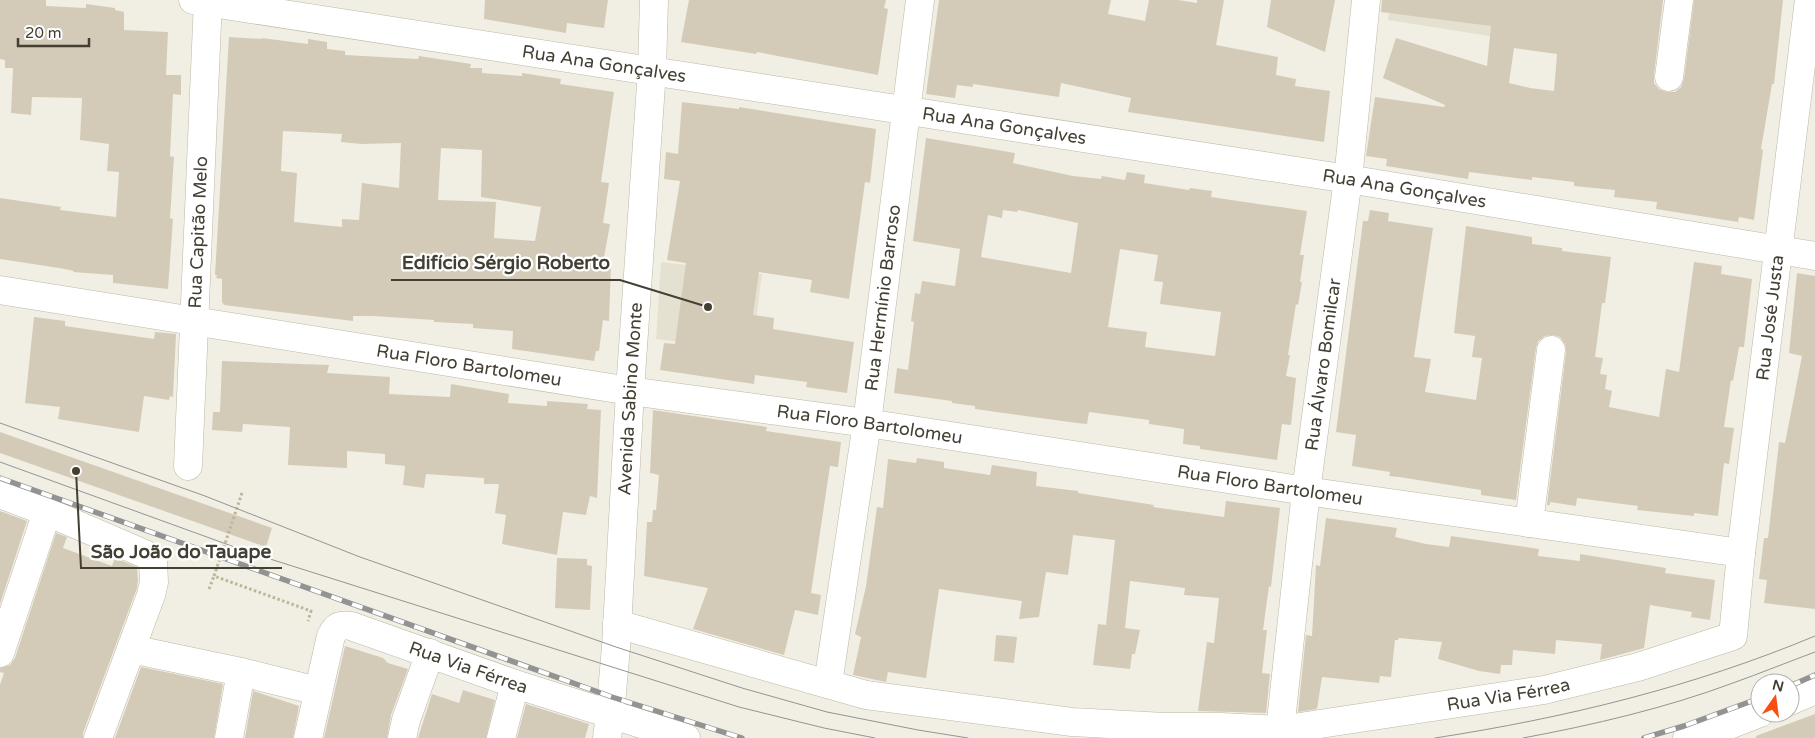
<svg xmlns="http://www.w3.org/2000/svg" width="1815" height="738" font-family="'Varela Round',sans-serif">
	<style>
		.residential { fill: #e5e1d1 }
		.building { fill: #d3cbb8; fill-rule: evenodd }
		.lines { fill: none; stroke-linecap: round; stroke-linejoin: round }
		.minor-casing { stroke: #bdb7a6; stroke-width: 29 }
		.path { stroke: #beb597; stroke-width: 3; stroke-dasharray: 2.5 2.5; stroke-linecap: butt }
		.minor { stroke: #fff; stroke-width: 28 }
		.tram { stroke: #939393; stroke-width: 1 }
		.rail-casing { stroke: #939393; stroke-width: 5.5 }
		.rail { stroke: #fff; stroke-width: 4; stroke-dasharray: 11; stroke-linecap: butt }
		.labels { text-anchor: middle; dominant-baseline: central; stroke-width: 4.5; stroke-linejoin: round; paint-order: stroke }
		.street-label { font-size: 18px; fill: #433f33; stroke: #fff }
		.leader { fill: none; stroke: #433f33; stroke-width: 2 }
		.callout-dot { fill: #433f33; stroke: #fff; stroke-width: 2 }
		.callout-label { font-size: 19px; text-anchor: middle; font-weight: bold; fill: #433f33; stroke: #fff; stroke-width: 4.5; stroke-linejoin: round; paint-order: stroke }
	</style>
	<rect width="100%" height="100%" fill="#f1efe3"/>
	<path class="residential" d="M1390,0H1550L1545,47L1483,35L1388,20Z
		M661,262L762,274L752,351L656,339Z"/>
	<path class="building" d="M0,0H46V6L86,8V4L115,8V10L124,12V30L168,32L166,75H181V95L173,94L170,156L174,157L170,218L173,219L168,289L113,283V275L73,272L74,271L59,268L0,259V198L61,207L60,210L116,217L119,172L107,171L109,144L80,140L82,98L32,97L31,115L11,113L13,68H5V60L0,59Z
		M485,0H608L604,28L567,23L566,33L484,19Z
		M689,0H886L884,8L888,9L878,75L757,52L756,54L681,42Z
		M939,0H1111L1108,14L1145,21L1149,0H1178L1197,3V0H1224L1216,45L1278,57L1276,75L1296,79L1295,86L1330,91L1324,142L1128,112L1131,98L1061,83L1059,97L973,84V87L957,85L955,98L926,94Z
		M1271,0H1335L1325,52L1267,27Z
		M1382,0H1663L1654,75V83L1659,89L1667,92H1675L1681,87L1684,79L1694,0H1783L1774,84H1772L1761,149L1763,150L1754,220L1739,217L1738,222L1656,209L1657,202L1614,197L1615,190L1574,186V182L1532,177V180L1469,172L1468,179L1386,166L1387,159L1366,156L1375,97L1444,107L1445,105L1383,78L1396,38L1487,66L1491,26L1381,12ZM1514,48L1557,54L1554,91L1530,88L1509,83Z
		M229,37L262,39V38L308,44V39L327,42V49L345,51V55L418,59L419,56L471,64L470,68H482V73L522,76V73L561,79L560,84L614,92L601,182L609,183L603,223L610,224L603,263L611,264L609,321L603,320L599,351H596L594,361L512,349L513,331L473,328V324L434,322V320L373,316H353V321L224,305L222,302V279L216,278L217,275H215ZM283,131L342,134L341,142L362,144L401,143L399,188L362,183L359,220L342,219V227L294,222L297,173L281,171ZM441,148L482,150L481,197L541,207L535,241L494,238L496,202L438,200Z
		M682,102L739,109V107L876,129L870,183L865,182L849,299L810,292L812,280L759,272L753,315L774,318L773,329L854,342L847,393L806,387L807,382L755,375L754,384L660,370L664,343L675,344L686,263L667,260L680,181L664,179L666,152L678,154Z
		M926,138L1015,153L1013,163L1073,176L1101,179L1102,176L1125,180L1127,172L1145,175L1144,183L1189,190L1190,188L1212,191L1211,197L1307,211L1300,255H1304L1300,282H1302L1298,305L1296,304L1288,355H1290L1286,376L1296,378L1291,425L1282,424L1277,460L1200,449V446L1183,444L1184,429L1149,424V420L1089,412L1087,424L1077,423L975,409V406L952,403V401L894,393L897,368L908,370L914,322L911,321L915,293L920,294L922,281L955,286L960,249L913,241ZM1003,210L1017,212L1018,210L1078,223L1071,273L981,257L988,215L1002,218ZM1120,249L1158,255L1154,281L1163,282L1160,304L1221,312L1215,356L1145,347L1147,332L1108,327Z
		M1370,210L1389,213L1388,221L1433,228L1414,357L1431,359L1425,392L1476,400L1482,358L1472,357L1475,336L1454,333L1466,226L1532,237V244L1562,248V251L1611,257L1605,303H1602L1595,357L1603,358L1600,374L1607,375L1605,389L1612,391L1609,407L1659,417L1666,369L1679,372L1694,262L1722,266L1721,274L1752,279L1744,347H1739L1733,381L1731,380L1724,427L1734,428L1729,464L1724,463L1718,516L1694,513V516L1637,510L1638,506L1577,498L1576,506L1550,502V505H1547L1566,352L1565,344L1560,337L1553,335L1545,336L1538,341L1536,348L1516,500L1481,495V490L1399,477L1389,476L1390,472L1352,466L1356,435L1336,432L1363,221H1368Z
		M1797,273L1815,276V609L1764,603L1767,580L1759,579L1764,538H1768L1779,442L1785,443L1802,356L1789,353Z
		M34,317L65,321V326L154,339L155,332L176,334L173,397L170,396L169,400L144,396L139,432L58,419L60,407L25,403Z
		M222,361L329,365L327,373L390,377L389,394L450,397L451,384L509,394L508,403L547,406V401L588,404L587,409L601,410L597,498L590,496L586,515L563,512L557,555L502,544L506,515L495,513L499,484H484V478L426,474L424,488L403,485L405,466L385,464V454L347,451V468L288,465L290,427L243,424L242,432L212,430L213,412H220Z
		M653,410L767,427L766,431L841,442L838,467L830,466L811,593L821,595L818,615L795,610L784,655L693,629L708,588L644,576L647,522H652L653,510H656L659,475L650,473Z
		M0,432L272,528L266,547L0,453Z
		M917,458L944,462V468L990,475L992,465L1037,472L1036,486L1078,491V493L1154,505L1153,507L1224,517L1226,501L1280,508L1271,587L1269,586L1263,630H1267L1262,673L1270,674L1266,713L1198,711L1207,642L1214,643L1219,598L1184,595L1185,588L1130,581L1125,628L1140,630L1135,654H1132L1130,669L1093,665L1098,624L1106,625L1115,540L1073,535L1068,575L1046,572L1039,617L1019,619L1022,601L939,589L926,678L888,672L886,682L853,675L861,637L855,634L866,586L877,507L883,508L888,459L916,463Z
		M0,511L27,521L0,604Z
		M1326,518L1397,528L1395,537L1426,544L1449,547L1451,536L1539,549L1538,556L1580,561V554L1666,568L1665,573L1715,580L1710,620L1691,617L1692,612L1650,605L1644,648L1600,660L1602,644L1556,640L1555,654L1513,650L1512,665H1501L1500,674L1479,671L1438,659L1442,642L1399,638L1398,640H1395L1391,677L1380,676L1379,683L1322,677L1317,709L1298,712L1306,635L1312,636L1316,565L1320,566Z
		M56,533L67,537L63,548L112,566L115,558L137,567L138,581L137,588L83,733V738H0V685L4,673L0,672V668L10,665L15,658Z
		M557,558L587,559V565L592,566L590,610L555,608Z
		M996,635L1017,637L1014,663L994,661Z
		M345,646L383,658L388,663L408,669L391,715L387,738H324Z
		M141,667L223,684L214,738H115Z
		M463,690L495,700L486,738H418L432,694L459,703Z
		M253,691L299,706L293,738H245Z
		M526,704L589,724L585,738H517Z
		M1815,714V738H1756V736Z"/>
	<g class="lines">
		<g class="minor-casing">
			<g id="minor">
				<path id="s1" d="M193,0L1348,179L1815,256"/>
				<path d="M1669,77L1679,0"/>
				<path id="s2" d="M0,290L630,391L867,423L1306,491L1741,553"/>
				<path id="s3" d="M188,466L208,0"/>
				<path d="M0,494L47,512L145,554L153,561L154,582L151,595L98,738"/>
				<path d="M1529,523L1551,350"/>
				<path id="s4" d="M617,624L866,695L1072,722L1165,727H1221L1280,730L1544,690L1638,667L1733,636L1741,553L1809,0"/>
				<path d="M131,649L241,672L318,691"/>
				<path d="M0,653L47,512"/>
				<path id="s5" d="M828,684L867,423L920,0"/>
				<path d="M1790,701L1815,690"/>
				<path id="s6" d="M1280,730L1306,491L1348,179L1366,0"/>
				<path d="M229,738L241,672"/>
				<path id="s7" d="M308,738L331,636C336,626 340,624 351,626L515,684L686,738"/>
				<path d="M402,738L406,720L430,653"/>
				<path d="M501,738L515,684"/>
				<path id="s8" d="M607,738L610,715L616,647L630,391L652,70L654,0"/>
				<path d="M1687,738L1729,725L1760,713"/>
			</g>
		</g>
		<path class="path" d="M242,493L214,576L311,611L308,621
			M209,589L214,576"/>
		<use href="#minor" class="minor"/>
		<path class="tram" d="M0,423L205,496L360,557L616,647L742,688L827,712L918,730L968,738
			M0,462L251,553L739,707L824,728L875,738
			M1435,738C1565,718 1693,687 1815,636
			M1523,738C1593,725 1666,708 1733,683C1761,673 1788,662 1815,652"/>
		<g class="rail-casing">
			<path id="rail" d="M0,478L612,697L742,738
				M1790,686L1815,675
				M1644,738L1684,726L1760,698"/>
		</g>
		<use href="#rail" class="rail"/>
	</g>
	<g class="labels">
		<g class="street-label">
			<text stroke="none"><textPath href="#s1" startOffset="416">Rua Ana Gonçalves</textPath></text>
			<text stroke="none"><textPath href="#s1" startOffset="821">Rua Ana Gonçalves</textPath></text>
			<text stroke="none"><textPath href="#s1" startOffset="1226">Rua Ana Gonçalves</textPath></text>
			<text stroke="none"><textPath href="#s3" startOffset="234">Rua Capitão Melo</textPath></text>
			<text stroke="none"><textPath href="#s5" startOffset="390">Rua Hermínio Barroso</textPath></text>
			<text stroke="none"><textPath href="#s4" startOffset="1459">Rua José Justa</textPath></text>
			<text stroke="none"><textPath href="#s2" startOffset="475">Rua Floro Bartolomeu</textPath></text>
			<text stroke="none"><textPath href="#s6" startOffset="368">Rua Álvaro Bomilcar</textPath></text>
			<text stroke="none"><textPath href="#s8" startOffset="340">Avenida Sabino Monte</textPath></text>
			<text stroke="none"><textPath href="#s2" startOffset="880">Rua Floro Bartolomeu</textPath></text>
			<text stroke="none"><textPath href="#s2" startOffset="1285">Rua Floro Bartolomeu</textPath></text>
			<text stroke="none"><textPath href="#s7" startOffset="254">Rua Via Férrea</textPath></text>
			<text stroke="none"><textPath href="#s4" startOffset="906">Rua Via Férrea</textPath></text>
		</g>
	</g>
	<path class="leader" d="M708 307L620 280H391M76 471L81 568H282"/>
	<g class="callout-dot">
		<circle cx="708" cy="307" r="5"/>
		<circle cx="76" cy="471" r="5"/>
	</g>
	<g class="callout-label">
		<text x="506" y="269">Edifício Sérgio Roberto</text>
		<text x="181" y="558">São João do Tauape</text>
	</g>
	<g transform="translate(1775 698) rotate(14)"><circle r="24" fill="#ffffff" stroke="#b4b2ad"/>
	<path d="M0-4L9 19L0 12L-9 19Z" fill="#f94d12"/>
	<text y="-8" font-size="14" font-weight="bold" text-anchor="middle" fill="#433f33">N</text>
	</g>
	<path d="M18 38v8h71v-8" fill="none" stroke="#433f33" stroke-width="2.5"/>
	<text x="25" y="38" font-size="15" fill="#433f33" stroke="#ffffff" stroke-width="4" paint-order="stroke">20 m</text>
</svg>
